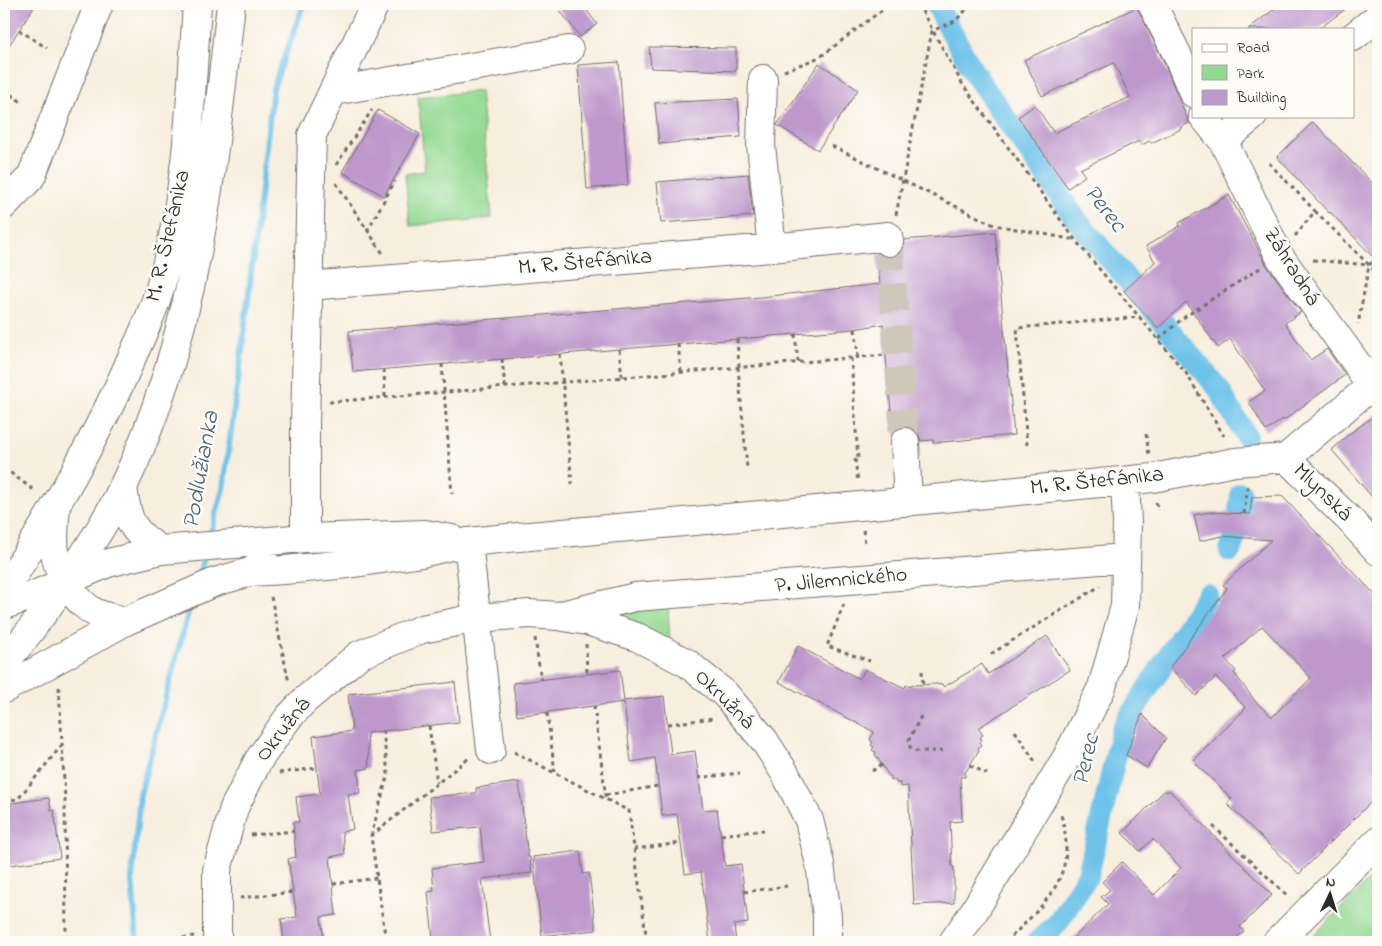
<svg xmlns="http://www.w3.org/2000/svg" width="1382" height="946" font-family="'Indie Flower',sans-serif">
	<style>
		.green { fill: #93d992; stroke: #5f825e }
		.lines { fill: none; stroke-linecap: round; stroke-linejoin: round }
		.stream { stroke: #6dc3ea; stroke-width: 6 }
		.canal { stroke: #6dc3ea; stroke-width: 22 }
		.building { fill: #be98cc; fill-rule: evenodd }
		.minor-tunnel { stroke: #cfc7ba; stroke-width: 28; stroke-dasharray: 28 14; stroke-linecap: butt }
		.minor-casing { stroke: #736f6a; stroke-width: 30 }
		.major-casing { stroke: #736f6a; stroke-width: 30 }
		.path { stroke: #736f6a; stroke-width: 3; stroke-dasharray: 4 4; stroke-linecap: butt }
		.minor { stroke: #fff; stroke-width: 28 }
		.major { stroke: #fff; stroke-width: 28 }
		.labels { text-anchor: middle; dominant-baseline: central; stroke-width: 5; stroke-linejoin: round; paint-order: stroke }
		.street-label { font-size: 22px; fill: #2b2b2b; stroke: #fdfcf7 }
		.water-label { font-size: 24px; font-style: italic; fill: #42606e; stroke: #fdfcf7 }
	</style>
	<rect width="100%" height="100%" fill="#fdfcf7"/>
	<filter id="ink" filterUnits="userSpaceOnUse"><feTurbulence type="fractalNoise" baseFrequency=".02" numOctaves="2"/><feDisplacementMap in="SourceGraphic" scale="10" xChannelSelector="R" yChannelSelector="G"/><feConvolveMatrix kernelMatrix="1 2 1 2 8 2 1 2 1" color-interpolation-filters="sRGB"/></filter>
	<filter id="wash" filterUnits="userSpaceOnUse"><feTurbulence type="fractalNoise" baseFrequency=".0096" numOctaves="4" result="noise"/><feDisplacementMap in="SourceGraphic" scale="20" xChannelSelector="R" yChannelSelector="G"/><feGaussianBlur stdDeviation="1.12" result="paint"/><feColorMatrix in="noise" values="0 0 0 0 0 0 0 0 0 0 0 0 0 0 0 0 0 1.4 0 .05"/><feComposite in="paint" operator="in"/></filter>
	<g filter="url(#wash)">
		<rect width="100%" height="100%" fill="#f8eede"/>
		<path class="green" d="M480,91L492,218L410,226L405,174L425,171L418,97Z
			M668,606L670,647L619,617L623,610Z
			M1378,871V942H1307Z"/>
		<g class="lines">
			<path class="stream" d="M209,539L223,489L242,350L273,88L304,4
				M197,580L205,554
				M137,942L132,879L140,794L191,602"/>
			<path class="canal" d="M936,4L974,73L1073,215L1218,388L1246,436
				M1239,514L1241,493
				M1230,551L1235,537
				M1037,942L1056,925L1088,875L1122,729L1207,595"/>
		</g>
		<g id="blocks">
			<path class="building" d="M4,4H36L4,53Z
				M555,4H582L597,24L580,37Z
				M1281,4H1352L1319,29H1248Z
				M1137,7L1163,60L1189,123L1181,127V129L1151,143L1150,141L1141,145L1139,141L1080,169L1085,176L1068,188L1018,117L1035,105L1054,133L1130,97L1114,63L1042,96L1024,60Z
				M649,47L736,48V71L651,68Z
				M619,62L628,185L587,189L578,65Z
				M819,63L858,90L818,150L777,125Z
				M738,99L741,137L659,144L655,103Z
				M378,110L420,134L384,196L342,172Z
				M1313,122L1378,189V262L1330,212L1329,213L1277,157Z
				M748,174L753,216L661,223L657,182Z
				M1229,195L1267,266L1301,312L1285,323L1310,360L1327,349L1345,375L1284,420L1283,419L1266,431L1249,402L1265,391L1230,339L1218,348L1186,302L1158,328L1124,291L1155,262L1146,246L1180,226L1179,223Z
				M995,232L1014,435L933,443V440L921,441L918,433L912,428L904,426L897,429L893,433L883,324L854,329L353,372L349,331L761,297L880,284L877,253L884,257H891L899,254L903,248L904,240Z
				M1378,413V504L1332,450L1348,435Z
				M1282,496L1378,598V795L1299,874L1227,804L1232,799L1193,761L1246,708L1216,677L1196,696L1170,667L1227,588L1223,585L1271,540L1222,536L1200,541L1194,515L1210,512L1250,514L1252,497ZM1262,626L1311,678L1272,717L1255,701L1234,673L1236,671L1225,659Z
				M1047,636L1070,670L978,728L983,735L980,737L982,740L979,742L981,745L978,748L979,750L965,773V777H960L962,821L950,822L952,867H954V903L914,905L908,786L900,787V783H896L895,779L891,780V776H889L875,754L876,752L872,750L874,747L871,745L873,742L870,740L874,732L779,682L798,646L860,679L865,669L905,688L906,685L910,687V685L938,684L939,685L942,684L944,687L982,664L988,674Z
				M620,670L624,701L664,696L671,754L695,751L703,810L717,809L725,866L741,864L748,923L734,925L736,942H710L701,872L685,874L677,814L662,816L655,758L631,762L624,702L517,716L513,683Z
				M455,682L459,722L367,733L369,768L358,770L360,793L348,794L353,829L342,832L345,854L330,857L336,915L321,917L324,942H284L281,919L297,917L288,859L296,857L293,822H299L296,797L320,794L313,736L352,731L348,694Z
				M1142,714L1166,738L1147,768L1126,755Z
				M519,782L528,857H530L532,873L482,879L490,942H436L435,938H433L428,892L434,891L432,868L484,862L480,827L433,831L429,797L476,793V788Z
				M1164,791H1170L1272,895L1240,927L1244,931L1233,942H1069L1108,904L1101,897L1110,890L1102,882L1122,862L1154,895L1181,868L1153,839L1140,851L1122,833Z
				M49,798L51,811L54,810L60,858L4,866V804Z
				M580,851L583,874L589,873L596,930L542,936L533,857Z"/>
		</g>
	</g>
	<g filter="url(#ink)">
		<use href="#blocks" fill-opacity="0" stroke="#736f6a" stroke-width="1"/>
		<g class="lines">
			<path class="minor-tunnel" d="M889,242L905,442"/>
			<g class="minor-casing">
				<path id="minor" d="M1152,4L1177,54L1193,93
					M1353,37L1378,17
					M763,79L761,145L772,248
					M334,91L569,50
					M1203,116L1223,141
					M1253,116L1223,141L1280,257L1357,364L1370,387
					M4,205L31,177L99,4
					M308,286L772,248L888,236L889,242
					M905,442L908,502
					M1286,458L1349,519L1378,551
					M1286,458L1370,387L1378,370
					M123,487C127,520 131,532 161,550
					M56,505C53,542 50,562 73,593C80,601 86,608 96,613C105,617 117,619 126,621
					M305,538V426L312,135L375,4
					M468,542L491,750
					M250,572L284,570L348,564L422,553L468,542L508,538L860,506L1153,478L1235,462L1286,458
					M4,605L32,596L108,563L161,550L305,538L425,534L452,539
					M565,614L635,597L1125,558
					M4,689L126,621L215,582L250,572L265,563
					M217,942V870L234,808L258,761L288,718L305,700L359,655L422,629L476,618L530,614L558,616L587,621L637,637L687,663L725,694L764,740L785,773L809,820L820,864L827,916V942
					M953,942L973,913L1068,755L1102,687L1125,606L1127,523L1125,481
					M1277,942L1378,841"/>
			</g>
			<g class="major-casing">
				<path id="major" d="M4,591C51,515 97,438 133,355C144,331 155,307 162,281C188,191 191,97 197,4
					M4,663C25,639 43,614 61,588C84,555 107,521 124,485C196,335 213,167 231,4"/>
			</g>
			<path class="path" d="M918,4L963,85L1076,241L1186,373L1224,436
				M19,30L47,48
				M784,71L820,57L890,4
				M4,90L23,103
				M832,146L994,225L1076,240
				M1269,163L1315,211
				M336,165L372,110
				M336,183L384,255
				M896,215L932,31L955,21L972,4
				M367,231L395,181
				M1295,236L1315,211L1369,265L1358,324
				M1378,257L1369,265L1378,274
				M1313,260L1369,265
				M855,329L858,357
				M795,334L798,362
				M737,339L739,367
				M1159,339L1183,318L1260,268
				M678,344L681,372
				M619,349L622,377
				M560,354L572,484
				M851,358L858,459
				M502,359L505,387
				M442,364L452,494
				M738,367L747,468
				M384,369L385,397
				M329,402L886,355
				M1146,434L1149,455
				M1027,445L1017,328L1140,317
				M855,459L858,482
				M4,468L35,491
				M1156,502L1158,510
				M1244,514L1248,486
				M863,530L865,543
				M271,597L289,683
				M844,604L827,646L870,661
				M535,638L541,680
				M586,644L587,674
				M991,654L1100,586
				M922,671L923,684
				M59,687L65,799L66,942
				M594,706L606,798
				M547,713L555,772
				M921,716L909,740L910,747L916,751H944
				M668,724L714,718
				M429,726L437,783
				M383,731L388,774L371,836L386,942
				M1015,731L1036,763
				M514,752L629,811L647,942
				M970,765L987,774
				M872,771L882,765
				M279,773L317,768
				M698,778L740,773
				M606,795L658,786
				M4,801L18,799L62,745
				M1213,826L1289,897
				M251,835L294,831
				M721,835L764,830
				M371,836L469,758
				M634,849L681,843
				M4,875L7,876
				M333,884L377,878
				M744,892L787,886
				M240,898L293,892
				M4,930L9,926
				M159,942L194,936
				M354,942L385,939
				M1006,942C1046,902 1079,877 1061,815
				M1376,942L1378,941"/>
			<use href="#minor" class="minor"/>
			<use href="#major" class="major"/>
		</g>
	</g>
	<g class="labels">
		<g class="street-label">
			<text transform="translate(169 236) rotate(-77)">M. R. Štefánika</text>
			<text transform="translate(585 263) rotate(-5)">M. R. Štefánika</text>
			<text transform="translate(1291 267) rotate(58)">Záhradná</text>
			<text transform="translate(1097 482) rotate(-6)">M. R. Štefánika</text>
			<text transform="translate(1322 493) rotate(44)">Mlynská</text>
			<text transform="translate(841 581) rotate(-5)">P. Jilemnického</text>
			<text transform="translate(724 700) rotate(45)">Okružná</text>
			<text transform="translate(284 730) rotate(-52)">Okružná</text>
		</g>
		<g class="water-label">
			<text transform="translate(1104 209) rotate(52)">Perec</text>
			<text transform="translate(202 470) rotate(-80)">Podlužianka</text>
			<text transform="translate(1087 760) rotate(-77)">Perec</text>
		</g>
	</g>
	<rect width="1382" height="946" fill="none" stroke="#fdfcf7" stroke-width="20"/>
	<rect x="1192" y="28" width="162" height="90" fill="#fdfcf7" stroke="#a9a8a5"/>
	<rect x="1202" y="44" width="25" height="8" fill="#ffffff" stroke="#a9a8a5"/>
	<text x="1237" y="52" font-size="15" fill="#2b2b2b">Road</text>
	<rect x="1202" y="65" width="25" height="15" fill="#93d992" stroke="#a9a8a5"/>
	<text x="1237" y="78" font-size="15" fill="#2b2b2b">Park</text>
	<rect x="1202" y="90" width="25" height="15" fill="#be98cc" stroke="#a9a8a5"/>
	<text x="1237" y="102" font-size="15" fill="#2b2b2b">Building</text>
	<g transform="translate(1330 894) rotate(4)" stroke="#fdfcf7" stroke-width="4" paint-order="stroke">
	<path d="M0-4L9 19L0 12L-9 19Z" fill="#2b2b2b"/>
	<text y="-8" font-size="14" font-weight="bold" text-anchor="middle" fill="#2b2b2b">N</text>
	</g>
</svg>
